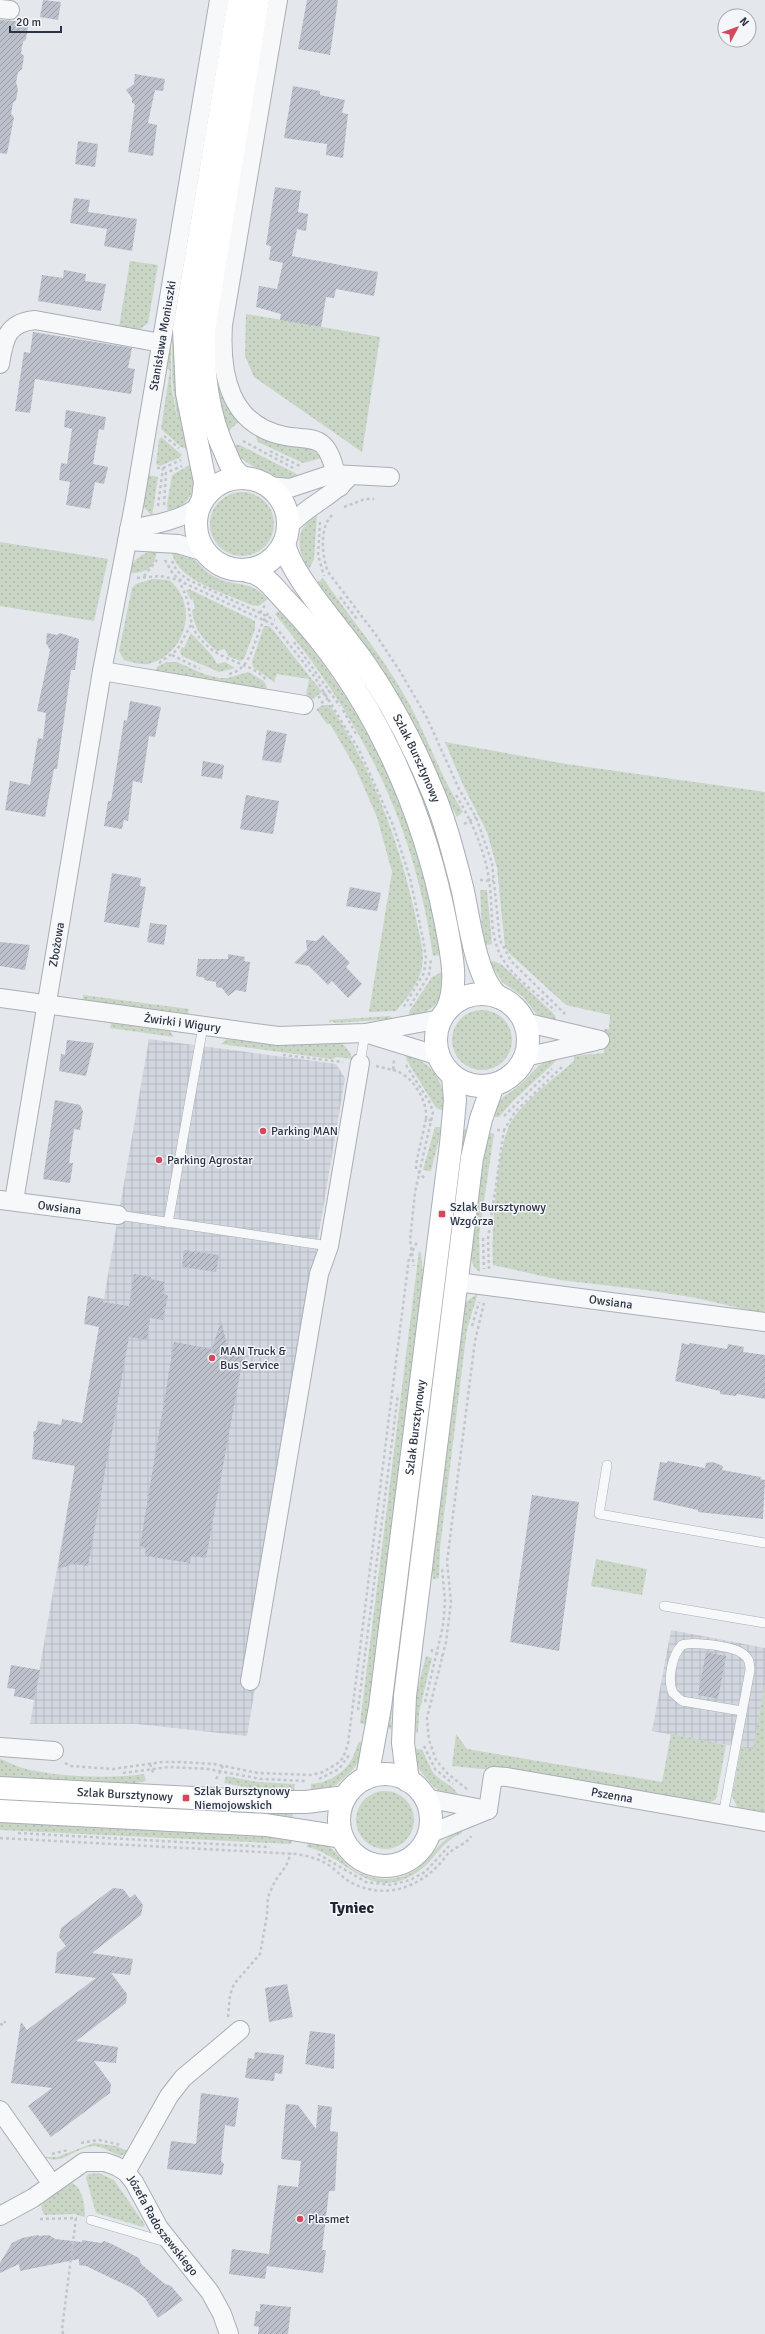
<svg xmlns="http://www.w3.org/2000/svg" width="765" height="2334" font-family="Signika,sans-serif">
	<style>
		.industrial { fill: url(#industrial-grid) }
		.green { fill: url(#green-dots) }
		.building { fill: url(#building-hatch) }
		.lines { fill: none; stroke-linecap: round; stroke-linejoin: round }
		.lane-casing { stroke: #a9aeb7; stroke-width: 10 }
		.street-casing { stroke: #a9aeb7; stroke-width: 20 }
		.secondary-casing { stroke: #a9aeb7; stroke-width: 24 }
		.path { stroke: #c2c5cb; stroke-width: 2.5; stroke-dasharray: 3 3; stroke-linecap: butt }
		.lane { stroke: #f7f8fa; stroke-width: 9 }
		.street { stroke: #f7f8fa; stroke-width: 18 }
		.secondary { stroke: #fff; stroke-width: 22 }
		.poi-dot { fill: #d1495b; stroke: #f4f6f9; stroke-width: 1.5 }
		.labels { text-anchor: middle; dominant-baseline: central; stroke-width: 3; stroke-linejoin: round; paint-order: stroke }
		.street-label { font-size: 12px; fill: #2b3445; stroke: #f4f6f9 }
		.poi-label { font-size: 12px; fill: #2b3445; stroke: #f4f6f9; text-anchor: start }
		.district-label { font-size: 16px; font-weight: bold; fill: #1d2536; stroke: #f4f6f9 }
	</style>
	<defs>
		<pattern id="industrial-grid" width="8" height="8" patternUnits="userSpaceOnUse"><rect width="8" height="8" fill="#d2d6de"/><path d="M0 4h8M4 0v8" fill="none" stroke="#b4b8c0"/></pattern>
		<pattern id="green-dots" width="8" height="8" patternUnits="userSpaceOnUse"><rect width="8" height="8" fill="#c9d6c5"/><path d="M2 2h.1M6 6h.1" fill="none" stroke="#adb8ab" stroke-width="1.8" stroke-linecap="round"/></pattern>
		<pattern id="building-hatch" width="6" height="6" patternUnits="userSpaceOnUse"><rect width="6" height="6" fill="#bbc0ca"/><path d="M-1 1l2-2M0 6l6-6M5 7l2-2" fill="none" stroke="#989da6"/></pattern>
	</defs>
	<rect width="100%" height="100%" fill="#e4e7ec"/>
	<path class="industrial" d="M149,1039L336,1064L345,1078L244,1680L256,1682L247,1736L137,1724H30Z
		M671,1630L765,1648V1685L753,1750L652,1731Z"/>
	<path class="green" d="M226,0H228L175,324V388L187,449L181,447L161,429L170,370L164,368L171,332V384L178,424L172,379V323Z
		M269,0H271L216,328C215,361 215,396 241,420L227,432L219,409L215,381L222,397L214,369V322Z
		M130,261L158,265L148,323L139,330L119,327Z
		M246,314L380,337L362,452L254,377L245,356Z
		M254,431L285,446L312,449L322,458L303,463L258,442Z
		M161,437L182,455L179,458L160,466L156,464L159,440Z
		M236,445H240L295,473L301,479H282L252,466L238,456L232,446Z
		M191,464C197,492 192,501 168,515L167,504L172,475Z
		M147,475L158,477L152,516L143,506Z
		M210 524a32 32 0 1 1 64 0a32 32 0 1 1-64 0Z
		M317,514L314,559L309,569C295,547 295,528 317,514Z
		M0,542L108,559L94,621L0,606Z
		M157,551C155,567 146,574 129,573C132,560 143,551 157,551Z
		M172,551C178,553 188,554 193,558C201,566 206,573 217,578C238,588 249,579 268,599L259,606L251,605C228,594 174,580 172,551Z
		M323,578C349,617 380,652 403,693C426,731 439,775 463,812L457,817L363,643L317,583Z
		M152,579L169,580C174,583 176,587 179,591C196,618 180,657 148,664C141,665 131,662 124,660L119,651L132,588L136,584Z
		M189,589L255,621V629L244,659L240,661L228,656L225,649L217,651C202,639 194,629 192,610L195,609L193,599L191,600L186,590Z
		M301,593L367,684L409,760L440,840L466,950L460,951L443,868L296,598Z
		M280,610C365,706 424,826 440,955L433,956C414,821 361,719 275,614Z
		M264,626H269L273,630L322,692L310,701L306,695L309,679L277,674L274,682L253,667L252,662Z
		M191,633C199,642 213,654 217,664L225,662L235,668L219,672L182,656L180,651L182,647L184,648Z
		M167,662H177L204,674L219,678H228L248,672L264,681L267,687L265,690L154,672L158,666Z
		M323,705H330C373,771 400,843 416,919C419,934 425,952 422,967C420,981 405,1001 396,1011L369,1012L392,872L377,817L356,769L330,724H327L316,709Z
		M445,742L566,764L765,792V1314L696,1298L646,1290L560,1280L493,1265C491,1236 497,1143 512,1120C525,1100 556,1077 574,1061V1056L604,1053V1029H609L610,1015L566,1005L510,954L505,947L497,868L487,832L464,787Z
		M480,890H487L492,944L486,945L482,929Z
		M493,961L501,964L555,1015L556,1023L537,1015L523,997L502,982L489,962Z
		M444,971C447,1000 434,1011 409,1018V1012L432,977Z
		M83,995L189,1009L188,1015L83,1000Z
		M452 1040a30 30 0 1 1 60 0a30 30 0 1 1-60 0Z
		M390,1016L393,1019L335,1023L332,1021L329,1023V1020Z
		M111,1023L170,1031L174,1037L110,1028Z
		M227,1039C266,1044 299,1044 336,1042C344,1042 351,1052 352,1059L337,1057L332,1059L221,1044Z
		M406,1054C434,1064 445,1081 444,1111L436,1108L406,1059Z
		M556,1057L555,1062L513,1101L499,1117H492C500,1093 506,1098 522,1083C536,1070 537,1063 556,1057Z
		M435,1127H442L431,1171L423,1170Z
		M462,1129L466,1130L391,1719L392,1729L387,1728Z
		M487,1132L494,1134L479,1235L480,1272L474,1267L470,1257Z
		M419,1251L421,1253L423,1275L367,1725L360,1723Z
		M478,1293L467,1329L440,1548L439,1578L433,1579L431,1566L463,1304Z
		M596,1559L647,1569L642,1595L591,1586Z
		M426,1656L432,1658L419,1713L418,1733L413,1732V1707Z
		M765,1685V1818L740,1813L732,1796L741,1747L753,1749Z
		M456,1734L467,1749L662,1782L671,1734L726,1745L716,1799L703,1807L492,1770L452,1766Z
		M364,1741L360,1760L352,1771L336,1785L328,1788L311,1791V1784C328,1783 345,1773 353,1757C355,1752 356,1747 359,1742Z
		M413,1748L422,1750C427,1758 429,1768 436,1776C443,1782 455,1787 458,1795L442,1793L433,1786L417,1767Z
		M0,1759C9,1762 17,1767 26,1769C60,1777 110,1779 144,1774L146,1781L129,1784L0,1777Z
		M226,1776L257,1782L295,1784L294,1792L265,1791L224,1783Z
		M356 1820a29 29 0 1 1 58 0a29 29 0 1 1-58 0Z
		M0,1798L293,1812V1817L0,1800Z
		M0,1821L271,1835L292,1838L291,1844L0,1830Z
		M462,1831V1833C439,1843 436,1860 416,1873C369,1903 347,1856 307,1847L308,1840C316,1842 324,1843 331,1848C337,1853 342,1860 348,1866C366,1880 394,1884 414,1871C434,1858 437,1839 462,1831Z
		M94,2143L116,2146L130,2152L120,2156C111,2152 104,2147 94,2146C77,2146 62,2167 44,2157H57Z
		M99,2173L114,2180L145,2225L143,2227L96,2213L86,2178L88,2174Z
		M72,2183C83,2188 85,2206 85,2217L74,2214L44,2215L41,2206L44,2202Z"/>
	<path class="building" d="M43,0L61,2L58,20L40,17Z
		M307,0H338L330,55L298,49Z
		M0,20L29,22L26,39L23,42L22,47L21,53L24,56L22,69L18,72L16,83L18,89L16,100L13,103L11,114L14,117L7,154L0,153Z
		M135,74L165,79L163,91L155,90L148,123L157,125L153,156L128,152L135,104L132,103V98L126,90L134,84Z
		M293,86L320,91V95L345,100L342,113L348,114L343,158L326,155L327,144L284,138Z
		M78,141L98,144L95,167L75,164Z
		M275,187L301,191L298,212L308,214L306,231L297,229L292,256L378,272L374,296L336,289L334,298L326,297L321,327L280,320L281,314L256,307L259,286L277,289L283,263L269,260L271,246L266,245Z
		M74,198L90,200L88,212L137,219L132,251L104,246L107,229L70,223Z
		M64,270L86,274L85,281L106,284L101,311L38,301L42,275L63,278Z
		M33,332L132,348L128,368L135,369L131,394L35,379L30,413L15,411L24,352L30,353Z
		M66,410L106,417L104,430L99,429L93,464L108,467L104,484L95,482L90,509L66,505L70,482L59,480L61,463L67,464L72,429L64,427Z
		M47,633L57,635L60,633L79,639L75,670H71L57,769H54L45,817L5,810L10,781L30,785L38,738L43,739L46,713L37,711L50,650L46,643Z
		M130,701L161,707L155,737L149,736L142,783L133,781L128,821L124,820L122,829L104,826L108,801H111L124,720L127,721Z
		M267,730L287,734L281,763L262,760Z
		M203,761L224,765L222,779L201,776Z
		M246,795L279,801L273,834L240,829Z
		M112,873L141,878L140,886L146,887L139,928L104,922Z
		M350,887L381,893L377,911L346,906Z
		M150,923L167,925L164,945L147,942Z
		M323,935L350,963L346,967L362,984L348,998L332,981L328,985L309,966L294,963L307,950L306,940L316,941Z
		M0,942L30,945L25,970L0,966Z
		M228,954L245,957L244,961L250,962L246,992L236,990L228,996L222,988L216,987V982L204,980L205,978L196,976L198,959H228Z
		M67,1040L94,1043L86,1076L59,1071L61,1054L65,1055Z
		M55,1100L80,1105L83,1111L80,1130L74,1129L69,1163H73L70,1183L43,1179Z
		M184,1250L219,1255L216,1272L182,1267Z
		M134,1274L151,1277V1279L165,1282L163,1294L168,1295L163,1320L150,1318L147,1340L129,1337L88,1566L74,1564L58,1569L75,1466L32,1459L34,1441L33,1432L36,1430L38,1421L61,1425L62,1419L82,1423L99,1327L84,1324L88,1296L104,1299L103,1302L129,1306Z
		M221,1321L228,1349L244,1352L206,1558L191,1556L190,1563L145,1556L146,1548L140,1546L174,1342L212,1349Z
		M682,1343L689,1345L690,1343L727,1349L728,1344L744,1347L743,1352L765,1355V1399L737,1394L736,1396L720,1394V1391L675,1381Z
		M668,1461L705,1468L706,1463L713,1462L723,1466L722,1470L761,1477L760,1479L765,1480L763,1519L698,1512V1510L653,1500L660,1462L667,1463Z
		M532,1495L579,1502L559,1651L510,1642Z
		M706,1652L726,1656L718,1699L698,1695Z
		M11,1665L40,1670L34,1700L14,1696L15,1689L7,1688Z
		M113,1888L123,1889L130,1898L135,1894L143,1905L141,1915L92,1953L133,1959L130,1975L111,1973L127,1994L126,2003L76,2041L118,2047L116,2063L94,2061L111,2084L110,2093L51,2137L28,2106L52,2088L11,2083L21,2022L27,2030L96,1978L55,1973L57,1953L66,1946L59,1937L61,1928Z
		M287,1984L293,2017L269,2022L265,1988Z
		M310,2031L335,2034L334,2069L305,2064Z
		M255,2052L284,2055L282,2074L275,2073L274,2081L245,2078L248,2058L254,2059Z
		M201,2093L239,2098L235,2127L225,2125L221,2161L224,2164L222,2175L167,2169L171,2141L196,2144Z
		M286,2104L298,2105L316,2129L318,2105L332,2107L330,2131L338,2132L335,2191H329L322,2250H326L323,2273L267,2266L265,2279L229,2274L232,2249L269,2254L278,2185L298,2187L301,2161L281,2159Z
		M38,2235L39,2236L49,2235L55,2239L82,2242V2240L101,2243L104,2241L114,2245L139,2258L141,2264L165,2284L171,2286L183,2300L158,2318L145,2298L132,2288L86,2266L79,2265V2259L20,2271L19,2264L0,2273V2263L12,2243L22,2238Z
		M260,2304L291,2307L288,2334H258L259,2327L254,2326L256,2311L260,2312Z"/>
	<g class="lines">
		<g class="lane-casing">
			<path id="lane" d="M360,1063L365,1033
				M118,1215L329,1246
				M168,1223L203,1026
				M607,1465L599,1514L765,1543
				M664,1606L765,1623
				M723,1815L750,1670C750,1663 749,1658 743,1654C734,1646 692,1641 682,1645C672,1655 667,1680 673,1693L682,1701L742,1711
				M91,2220L169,2243"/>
		</g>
		<g class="street-casing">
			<g id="street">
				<path d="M278,0L223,325C220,374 229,425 285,436C297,439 314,436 323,445C333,454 335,475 340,487"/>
				<path d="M0,9L10,10"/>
				<path d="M0,364C4,340 6,323 35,320L161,343"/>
				<path d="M267,486L290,488L332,474L390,477"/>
				<path d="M288,527C305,507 330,498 347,479"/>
				<path d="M129,529C153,525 180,521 199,506"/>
				<path d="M127,541L178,544L205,552"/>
				<path d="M102,671L304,705"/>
				<path id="s1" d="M0,998L278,1036L365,1033L441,1019"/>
				<path d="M524,1022L600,1040"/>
				<path d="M368,1034L439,1056"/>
				<path d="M525,1057L596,1041"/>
				<path id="s2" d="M0,1200L118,1215"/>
				<path id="s3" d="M14,1201L102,671L135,500L219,0"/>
				<path id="s4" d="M457,1282L765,1322"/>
				<path d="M250,1681L319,1274L329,1246L360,1063"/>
				<path d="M0,1747L54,1751"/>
				<path d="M425,1798L488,1810"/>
				<path id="s5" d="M488,1810L493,1776L507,1777L765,1822"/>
				<path d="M429,1834L488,1810"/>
				<path d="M0,2110L52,2184"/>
				<path d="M126,2172L169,2096L183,2078L240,2030"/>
				<path id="s6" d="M0,2216L33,2198L84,2162H105L116,2166L126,2172L134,2182L159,2228L210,2292L222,2314L229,2334"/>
			</g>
		</g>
		<g class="secondary-casing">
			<g id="secondary">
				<circle cx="242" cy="524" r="46"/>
				<path d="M244,478C234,474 230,464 226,454C207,414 203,374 204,330L258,0"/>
				<path d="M203,499L205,482L187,393L184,329L239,0"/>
				<path id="s7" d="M284,543C290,574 339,628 359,656C387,695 410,738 429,783C444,816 453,852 462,887C469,916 475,978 498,997"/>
				<path d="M247,571C265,573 275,590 287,602C371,689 423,806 446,924C451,951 459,984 447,1010"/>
				<circle cx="482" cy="1040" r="46"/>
				<circle cx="385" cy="1820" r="46"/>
				<path id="s8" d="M367,1778L380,1707L451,1144L455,1100L453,1076"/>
				<path d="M408,1781L403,1743L405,1696L472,1158L481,1119L493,1085"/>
				<path id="s9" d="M0,1788L271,1802H306L345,1797"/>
				<path d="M0,1811L266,1825L342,1837"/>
			</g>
		</g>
		<path class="path" d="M164,436L179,448
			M243,441L295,469
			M270,451L300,466
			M157,468H163L181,460
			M164,505L166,473L182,466
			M158,506L163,468
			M344,507L365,499H374
			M332,515C319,528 322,556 328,572L376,635L401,673L427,718L459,789L476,817L492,863L500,940L511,961L565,1014
			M320,522L318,555L324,576
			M165,560L173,574L184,583L274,625L314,676L359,750L393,825L410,878L423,939L426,958L424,973L403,1008
			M172,561L177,571L187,579L275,620
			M144,576L157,560
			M137,578L160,576L179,580C182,587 186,595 188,603C190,614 190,623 196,633C216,664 251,660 267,681
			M340,597L357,619
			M260,613L265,605
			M294,642L340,706
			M172,655L200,669
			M159,663L177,650L191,625
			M229,674C256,668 253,631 270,611
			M318,698L329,690
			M321,703L328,698
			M343,710L356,734
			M456,795C472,822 484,848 489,879C493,904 489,932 500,954C511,977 538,993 555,1011
			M464,824L476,817
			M480,880L494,881
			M410,1006L429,975L431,959
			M283,1055L343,1062
			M406,1065L430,1103L433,1112L415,1192L410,1240L414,1266
			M376,1066L393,1070L394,1060
			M393,1070C412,1074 428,1101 426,1119L433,1121
			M504,1116L552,1069
			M426,1119L416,1164V1169L426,1180
			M497,1130H504L515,1112L562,1067
			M483,1238L484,1269
			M489,1269L488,1239L504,1130
			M472,1326L479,1302
			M432,1649V1651L443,1656
			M425,1702L443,1626L445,1602L442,1567
			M358,1710L398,1394
			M424,1746L435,1769L453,1784
			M65,1763L71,1766L113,1769L162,1762H180L214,1764L258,1773L312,1775L323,1772L338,1763L343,1758L348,1744L409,1258L418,1240
			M150,1764L154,1775
			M123,1773L169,1767L208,1769L261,1779L306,1781
			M216,1779L223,1766
			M319,1779L339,1769L350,1754
			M467,1789L448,1774L436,1760L429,1740L427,1718L446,1642L451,1602L447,1562L475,1341L484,1303
			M18,1833L270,1847
			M0,1838L296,1854C308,1856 320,1859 330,1866C338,1872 344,1879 352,1883C387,1901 424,1886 446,1856C452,1848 469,1843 471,1836
			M318,1854L366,1882L391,1885L410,1880L425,1872L449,1846
			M228,2017L230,1995L234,1984L260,1954L267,1915L268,1897L275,1881L286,1866L291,1853
			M0,2024L4,2025L5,2021
			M81,2143L99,2140L121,2145
			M52,2154L68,2150
			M40,2219L77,2218
			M63,2334L62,2329L76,2218"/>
		<use href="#lane" class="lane"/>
		<use href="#street" class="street"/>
		<use href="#secondary" class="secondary"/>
	</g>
	<g class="poi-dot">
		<circle cx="263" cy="1131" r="4"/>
		<circle cx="159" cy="1160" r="4"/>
		<rect x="438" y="1210" width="8" height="8" rx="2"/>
		<circle cx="212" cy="1358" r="4"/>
		<rect x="182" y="1794" width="8" height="8" rx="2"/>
		<circle cx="300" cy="2219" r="4"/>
	</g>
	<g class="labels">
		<g class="street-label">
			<text stroke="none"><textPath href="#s3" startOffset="878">Stanisława Moniuszki</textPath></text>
			<text stroke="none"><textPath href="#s7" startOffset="254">Szlak Bursztynowy</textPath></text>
			<text stroke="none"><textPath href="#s3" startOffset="260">Zbożowa</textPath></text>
			<text stroke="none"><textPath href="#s1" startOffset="184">Żwirki i Wigury</textPath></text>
			<text stroke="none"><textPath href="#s2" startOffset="60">Owsiana</textPath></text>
			<text stroke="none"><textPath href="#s4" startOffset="155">Owsiana</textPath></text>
			<text stroke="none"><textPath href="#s8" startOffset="354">Szlak Bursztynowy</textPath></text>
			<text stroke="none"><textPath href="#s9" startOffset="125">Szlak Bursztynowy</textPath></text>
			<text stroke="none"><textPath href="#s5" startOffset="155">Pszenna</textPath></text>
			<text stroke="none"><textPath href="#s6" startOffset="209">Józefa Radoszewskiego</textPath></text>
		</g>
		<g class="poi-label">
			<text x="271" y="1131">Parking MAN</text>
			<text x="167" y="1160">Parking Agrostar</text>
			<text x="450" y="1207">Szlak Bursztynowy<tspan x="450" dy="14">Wzgórza</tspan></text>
			<text x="220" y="1351">MAN Truck &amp;<tspan x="220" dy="14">Bus Service</tspan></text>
			<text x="194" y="1791">Szlak Bursztynowy<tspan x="194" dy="14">Niemojowskich</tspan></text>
			<text x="308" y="2219">Plasmet</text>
		</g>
		<g class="district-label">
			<text x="352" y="1908">Tyniec</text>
		</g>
	</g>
	<g transform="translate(737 28) rotate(49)"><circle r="19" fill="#f4f6f9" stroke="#a4a8b1"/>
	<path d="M0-3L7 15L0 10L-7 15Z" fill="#d1495b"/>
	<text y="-6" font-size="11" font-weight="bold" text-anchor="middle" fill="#2b3445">N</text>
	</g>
	<path d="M10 26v6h51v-6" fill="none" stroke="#2b3445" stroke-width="2"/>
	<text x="16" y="26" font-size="12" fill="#2b3445" stroke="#f4f6f9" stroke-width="3" paint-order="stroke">20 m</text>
</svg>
